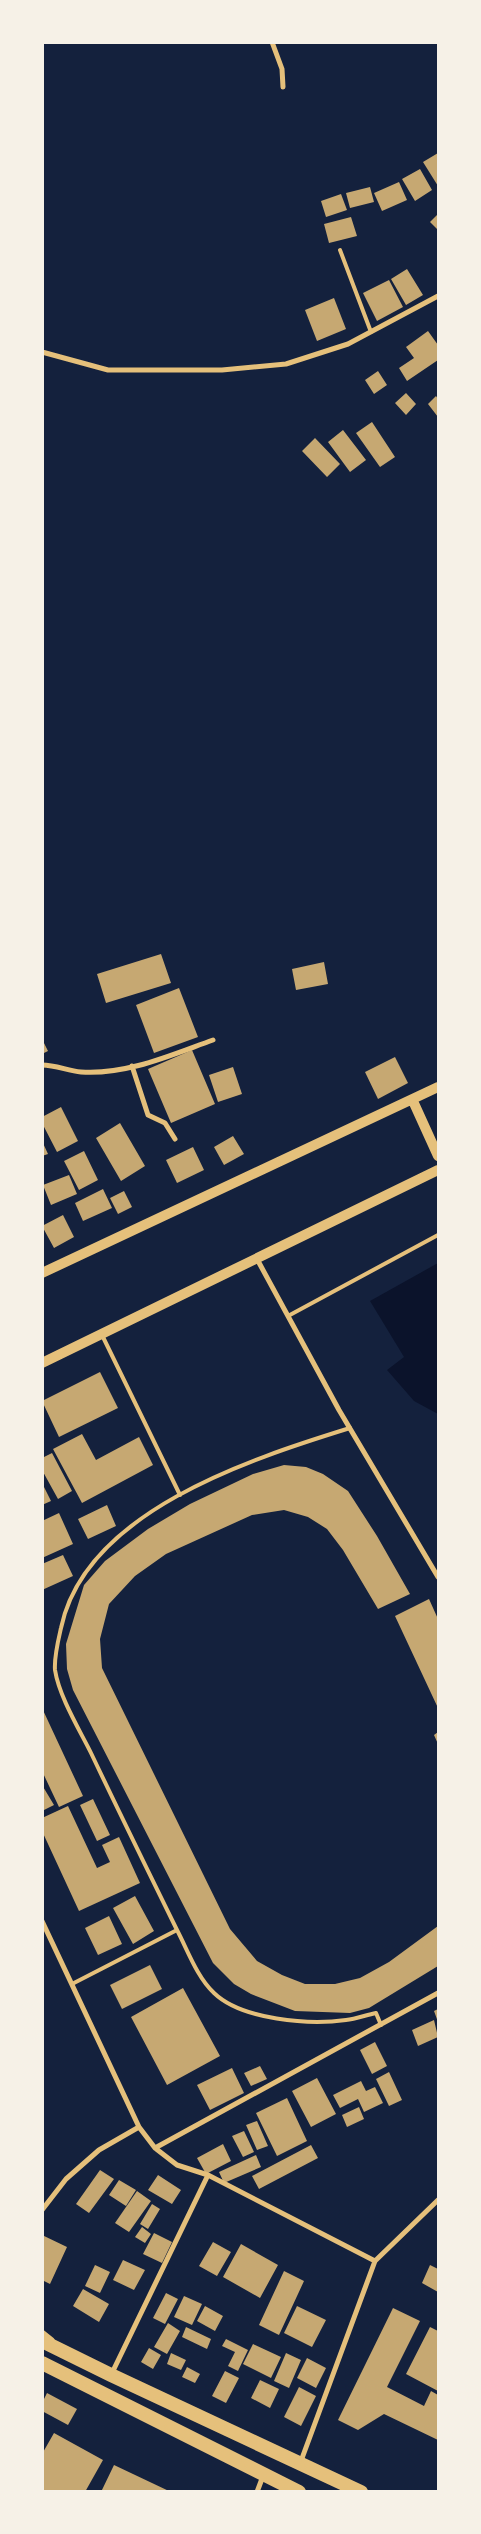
<svg xmlns="http://www.w3.org/2000/svg" width="481" height="2534" font-family="'Golos Text',sans-serif">
	<style>
		.water { fill: #0b132b }
		.building { fill: #c6a872 }
		.lines { fill: none; stroke-linecap: round; stroke-linejoin: round }
		.service { stroke: #e5c07b; stroke-width: 4 }
		.minor { stroke: #e5c07b; stroke-width: 5 }
		.secondary { stroke: #e5c07b; stroke-width: 10 }
		.trunk { stroke: #e5c07b; stroke-width: 14 }
	</style>
	<rect width="100%" height="100%" fill="#14213d"/>
	<path class="water" d="M438,1263V1414L414,1401L387,1370L404,1357L370,1301Z"/>
	<path class="building" d="M438,153V186L423,162Z
		M420,169L432,190L415,201L402,179Z
		M399,182L407,200L382,211L374,193Z
		M370,187L374,202L350,208L346,193Z
		M341,194L347,210L326,217L321,201Z
		M438,214V230L430,222Z
		M351,217L357,236L329,243L324,224Z
		M407,269L423,295L406,305L391,279Z
		M389,280L403,307L377,321L363,293Z
		M334,298L346,329L317,341L305,310Z
		M428,331L438,345V360L407,381L399,368L414,358L406,347Z
		M378,371L387,385L374,394L365,380Z
		M406,393L416,404L406,415L395,403Z
		M436,396L438,399V417L428,404Z
		M372,422L395,457L380,467L356,433Z
		M343,430L366,460L350,472L328,442Z
		M315,438L340,464L327,477L302,451Z
		M161,954L171,983L106,1003L97,974Z
		M324,962L328,984L296,990L292,969Z
		M179,988L198,1037L154,1053L136,1005Z
		M42,1039L48,1051L42,1054Z
		M192,1050L215,1104L171,1123L148,1069Z
		M395,1057L408,1083L378,1099L365,1072Z
		M233,1067L242,1094L218,1102L209,1075Z
		M61,1107L78,1141L57,1152L42,1123V1117Z
		M120,1123L145,1166L121,1181L96,1138Z
		M233,1136L244,1154L224,1165L214,1147Z
		M42,1141L48,1154L42,1156Z
		M193,1147L204,1170L177,1183L166,1160Z
		M84,1151L98,1180L79,1190L64,1161Z
		M69,1175L77,1194L51,1205L43,1185Z
		M103,1189L112,1208L83,1221L75,1203Z
		M124,1191L132,1207L118,1214L110,1198Z
		M63,1215L74,1237L54,1248L42,1226Z
		M100,1372L118,1408L59,1437L42,1401Z
		M82,1434L96,1460L139,1437L153,1465L82,1503L53,1449Z
		M52,1453L72,1491L58,1499L42,1470V1458Z
		M284,1465L306,1467L323,1474L348,1491L377,1536L410,1594L378,1609L343,1550L327,1529L308,1517L284,1510L252,1515L166,1554L135,1576L109,1604L100,1639L102,1668L230,1929L257,1961L282,1975L305,1984H335L360,1978L389,1962L438,1926V1966L369,2008L350,2013L295,2011L251,1994L234,1984L213,1963L73,1690L67,1669L66,1644L84,1585L105,1561L148,1529L190,1504L253,1474Z
		M42,1483L51,1501L42,1505Z
		M107,1505L116,1526L88,1539L78,1519Z
		M59,1513L73,1544L42,1558V1521Z
		M63,1555L73,1576L42,1590V1564Z
		M429,1599L438,1619V1708L395,1616Z
		M42,1708L83,1796L59,1807L42,1771Z
		M438,1732V1744L434,1735Z
		M42,1785L54,1805L42,1811Z
		M93,1799L110,1835L97,1841L80,1805Z
		M68,1806L97,1868L110,1862L102,1845L119,1837L140,1883L79,1911L42,1831V1818Z
		M135,1896L154,1931L133,1944L113,1908Z
		M109,1916L122,1944L98,1955L85,1928Z
		M150,1965L162,1989L122,2009L110,1985Z
		M183,1988L220,2056L167,2085L131,2017Z
		M438,2009V2022L434,2011Z
		M434,2020L438,2037L418,2046L412,2030Z
		M375,2042L387,2066L372,2074L360,2050Z
		M260,2066L267,2079L251,2086L244,2073Z
		M232,2068L244,2093L210,2110L197,2085Z
		M389,2072L402,2100L389,2106L376,2079Z
		M317,2078L336,2114L311,2127L292,2091Z
		M361,2081L366,2091L375,2087L383,2103L364,2112L358,2099L340,2108L333,2095Z
		M287,2098L307,2141L277,2156L256,2113Z
		M359,2107L364,2119L347,2127L342,2115Z
		M257,2121L268,2146L257,2150L246,2125Z
		M244,2131L254,2152L243,2157L232,2136Z
		M223,2144L231,2161L206,2174L197,2158Z
		M311,2145L318,2158L259,2189L252,2176Z
		M256,2155L261,2167L224,2183L219,2172Z
		M100,2170L114,2179L89,2213L76,2204Z
		M158,2175L181,2190L172,2204L148,2190Z
		M119,2180L136,2190L126,2206L109,2195Z
		M137,2191L151,2201L129,2232L115,2223Z
		M152,2204L160,2209L148,2229L140,2224Z
		M142,2227L151,2234L145,2243L135,2237Z
		M154,2233L172,2242L162,2263L143,2254Z
		M42,2235L67,2247L50,2284L42,2280Z
		M213,2242L231,2252L217,2276L199,2266Z
		M241,2244L278,2265L260,2298L223,2277Z
		M123,2260L145,2270L134,2290L113,2280Z
		M95,2265L110,2272L100,2293L85,2286Z
		M430,2265L438,2269V2292L422,2283Z
		M284,2271L304,2281L279,2335L259,2325Z
		M83,2289L109,2304L99,2322L73,2306Z
		M166,2293L178,2299L165,2324L153,2318Z
		M184,2296L202,2304L192,2325L174,2317Z
		M205,2306L223,2316L215,2331L197,2321Z
		M297,2306L326,2320L312,2347L284,2333Z
		M393,2308L420,2321L387,2387L424,2406L431,2391L438,2395V2440L384,2414L358,2430L338,2420Z
		M168,2323L180,2331L167,2354L154,2347Z
		M186,2327L211,2339L207,2349L182,2337Z
		M430,2327L438,2331V2391L406,2374Z
		M226,2339L248,2350L238,2371L228,2366L235,2352L222,2346Z
		M253,2344L281,2357L271,2378L243,2364Z
		M149,2348L161,2355L153,2369L141,2362Z
		M171,2353L186,2360L181,2370L167,2364Z
		M286,2353L301,2360L289,2388L274,2381Z
		M307,2358L326,2368L316,2388L297,2378Z
		M187,2367L200,2374L195,2383L182,2377Z
		M225,2371L239,2378L226,2403L212,2396Z
		M260,2380L279,2389L270,2408L251,2398Z
		M299,2387L316,2396L301,2426L284,2417Z
		M47,2393L77,2409L68,2425L42,2411V2403Z
		M54,2433L103,2460L85,2492H42V2454Z
		M114,2465L171,2492H101Z"/>
	<g class="lines">
		<path class="service" d="M340,250L371,332
			M288,1316L438,1235
			M102,1335L180,1495
			M177,1930C188,1951 197,1977 214,1993C242,2020 309,2025 346,2020C356,2019 366,2015 376,2013L381,2025
			M72,1984L177,1930C148,1871 119,1812 91,1753C79,1729 59,1696 55,1670C54,1657 58,1641 61,1628C85,1512 250,1459 350,1428"/>
		<path class="minor" d="M272,42L282,69L283,87
			M42,352L108,370H222L286,364L348,344L438,296
			M42,1065C56,1065 68,1071 81,1072C127,1075 171,1055 213,1040
			M132,1066L148,1115L165,1123L175,1139
			M257,1259L339,1410L438,1577
			M42,1921L139,2127L155,2148L177,2165L208,2175L375,2261
			M155,2148L438,1993
			M42,2210L66,2179L99,2150L139,2127
			M42,2332L52,2340
			M111,2375L208,2175
			M301,2461L375,2261L438,2200
			M257,2492L263,2476"/>
		<path class="secondary" d="M413,1101L438,1156
			M42,1273L438,1087
			M42,1363L438,1170"/>
		<path class="trunk" d="M42,2341L111,2375L361,2492
			M42,2363L299,2492"/>
	</g>
	<rect width="481" height="2534" fill="none" stroke="#f6f1e7" stroke-width="88"/>
</svg>
